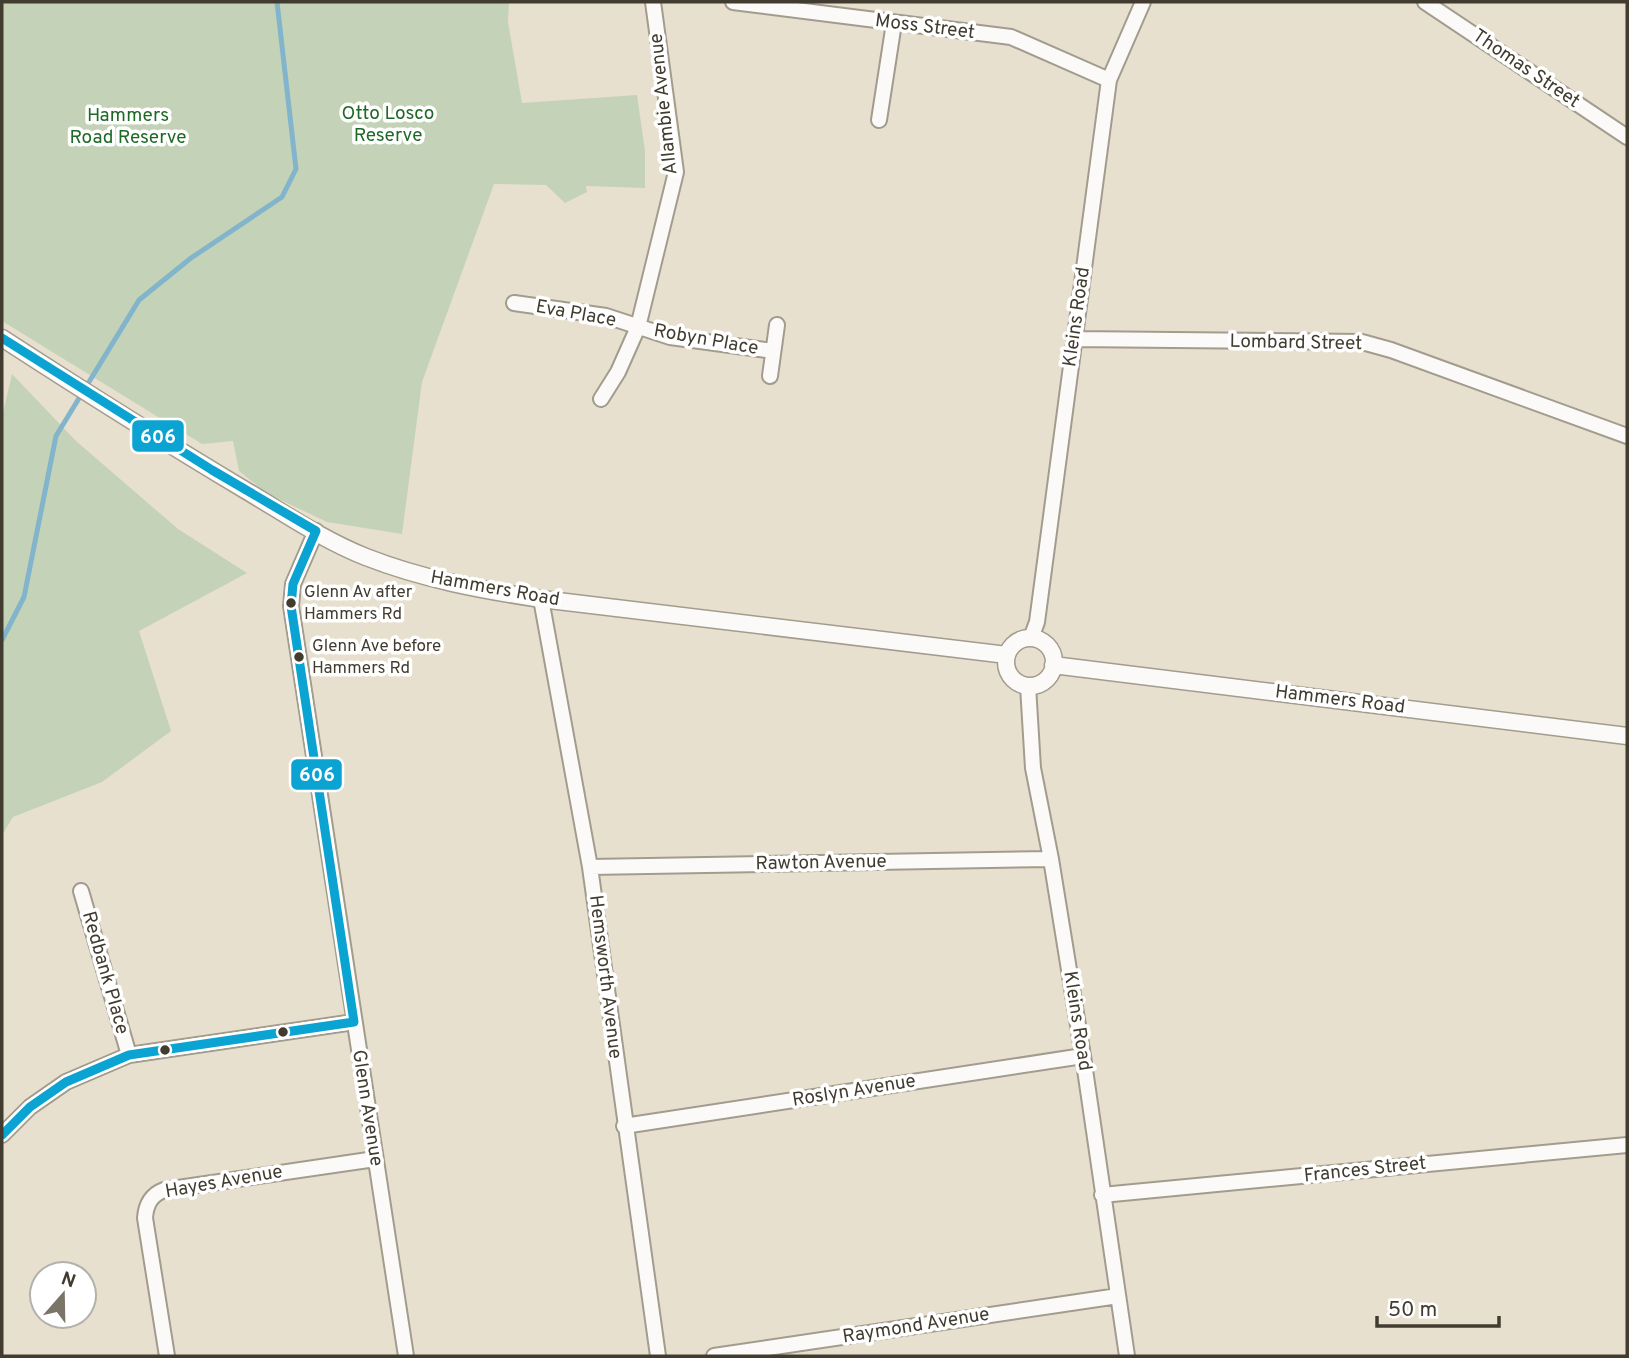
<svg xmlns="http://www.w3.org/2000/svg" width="1629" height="1358" font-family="Overpass,sans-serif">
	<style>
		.green { fill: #c4d2b8 }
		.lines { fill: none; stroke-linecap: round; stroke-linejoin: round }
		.stream { stroke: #82b5cb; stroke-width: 5 }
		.minor-casing { stroke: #a29c8e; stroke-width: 18 }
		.tertiary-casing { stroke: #a29c8e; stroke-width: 19 }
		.minor { stroke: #fcfaf8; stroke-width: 14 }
		.tertiary { stroke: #fcfaf8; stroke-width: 16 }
		.bus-1-casing { stroke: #fff; stroke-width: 14 }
		.bus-1 { stroke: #0aa3d2; stroke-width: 9 }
		.bus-dot { fill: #413c2f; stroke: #fff; stroke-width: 2.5 }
		.labels { text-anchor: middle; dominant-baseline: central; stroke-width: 7; stroke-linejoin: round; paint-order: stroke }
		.bus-label { font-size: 17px; fill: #413c2f; stroke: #fff; text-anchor: start }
		.street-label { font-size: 19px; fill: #413c2f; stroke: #fff }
		.park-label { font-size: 19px; fill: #1d6925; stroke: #fff }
		.line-badge { stroke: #fff; stroke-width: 2.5 }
		.badge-label { font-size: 19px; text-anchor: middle; font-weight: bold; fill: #fff }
	</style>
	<rect width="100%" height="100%" fill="#e8e0ce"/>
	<path class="green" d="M2,2H509L508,22L522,103L637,95L645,151V188L586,186L587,192L565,203L546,185L494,184L422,382L402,534L327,522L266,493L239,471L233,441L202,444L2,321Z
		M12,374L76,441L178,529L247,573L139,631L171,731L102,782L13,817L2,835V417Z"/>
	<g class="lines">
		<path class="stream" d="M2,640L24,597L56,436L139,300L191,258L282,197L296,169L277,2"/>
		<g class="minor-casing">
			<path id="minor" d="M733,2L1011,37L1109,80
				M1425,2L1627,137
				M879,120L894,23
				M514,303L606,316L670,337L773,351
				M1075,339L1362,342L1391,350L1627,436
				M770,376L777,325
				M601,399L618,372L638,327L676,172L653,2
				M316,531L293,584L291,606L406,1356
				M541,599L590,867L658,1356
				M1031,638L1037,622L1109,80L1143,2
				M1028,686L1033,768L1051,859L1083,1056L1127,1356
				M590,867L1051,859
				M81,891L129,1055
				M624,1126L1083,1056
				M2,1135L30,1107L66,1082L129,1055L354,1022
				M1102,1195L1627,1145
				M167,1356L145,1218C146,1204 151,1195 164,1190L375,1159
				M714,1356L1118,1296"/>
		</g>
		<g class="tertiary-casing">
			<path id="tertiary" d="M2,338C82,390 163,441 245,490C284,513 323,540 366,557C422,579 481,590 541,599L1007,655
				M1006 662a24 24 0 1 1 48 0a24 24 0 1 1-48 0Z
				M1053,665L1627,736"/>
		</g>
		<use href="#minor" class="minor"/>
		<use href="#tertiary" class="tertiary"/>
		<g class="bus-1-casing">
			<path id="bus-1" d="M2,338L212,470L316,531
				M316,531L293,584L291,606L354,1022
				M2,1135L30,1107L66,1082L129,1055L354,1022"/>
		</g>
		<use href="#bus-1" class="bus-1"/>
	</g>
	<g class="bus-dot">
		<circle cx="291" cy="603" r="6"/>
		<circle cx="299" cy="657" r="6"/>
		<circle cx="283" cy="1032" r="6"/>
		<circle cx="165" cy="1050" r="6"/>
	</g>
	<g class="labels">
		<g class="bus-label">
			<text x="304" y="593">Glenn Av after<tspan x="304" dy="22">Hammers Rd</tspan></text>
			<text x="312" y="647">Glenn Ave before<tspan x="312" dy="22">Hammers Rd</tspan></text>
		</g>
		<g class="street-label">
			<text transform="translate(925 27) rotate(7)">Moss Street</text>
			<text transform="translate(1526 69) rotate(34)">Thomas Street</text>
			<text transform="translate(664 104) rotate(-96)">Allambie Avenue</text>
			<text transform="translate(576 314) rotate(10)">Eva Place</text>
			<text transform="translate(1077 317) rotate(-82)">Kleins Road</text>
			<text transform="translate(706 340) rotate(10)">Robyn Place</text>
			<text transform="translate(1296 343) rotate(1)">Lombard Street</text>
			<text transform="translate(495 589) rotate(10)">Hammers Road</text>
			<text transform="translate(1340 700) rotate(7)">Hammers Road</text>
			<text transform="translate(821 863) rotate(-1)">Rawton Avenue</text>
			<text transform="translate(105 973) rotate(74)">Redbank Place</text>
			<text transform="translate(605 977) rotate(83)">Hemsworth Avenue</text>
			<text transform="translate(1077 1021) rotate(81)">Kleins Road</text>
			<text transform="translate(854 1091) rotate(-9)">Roslyn Avenue</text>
			<text transform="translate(367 1108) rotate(81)">Glenn Avenue</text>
			<text transform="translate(1365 1170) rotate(-6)">Frances Street</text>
			<text transform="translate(224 1182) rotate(-10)">Hayes Avenue</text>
			<text transform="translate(916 1326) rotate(-9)">Raymond Avenue</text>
		</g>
		<g class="park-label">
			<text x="388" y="114">Otto Losco<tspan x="388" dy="22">Reserve</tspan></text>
			<text x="128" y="116">Hammers<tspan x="128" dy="22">Road Reserve</tspan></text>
		</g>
	</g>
	<g class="line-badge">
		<rect x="131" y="419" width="54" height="34" rx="7" fill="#0aa3d2"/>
		<rect x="290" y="758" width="53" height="33" rx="7" fill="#0aa3d2"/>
	</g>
	<g class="badge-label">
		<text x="158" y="443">606</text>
		<text x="317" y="781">606</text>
	</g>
	<rect width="1629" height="1358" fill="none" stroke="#413c2f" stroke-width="7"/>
	<g transform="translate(63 1295) rotate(20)"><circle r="33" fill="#ffffff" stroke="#b3b1ac" stroke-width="2"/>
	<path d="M0-5L12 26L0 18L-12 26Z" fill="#7b7567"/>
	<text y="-10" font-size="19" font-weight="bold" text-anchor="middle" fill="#413c2f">N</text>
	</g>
	<path d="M1377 1316v10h122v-10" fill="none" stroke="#413c2f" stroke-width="3.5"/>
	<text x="1388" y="1316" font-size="21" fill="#413c2f" stroke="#ffffff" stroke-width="5" paint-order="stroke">50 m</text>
</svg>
